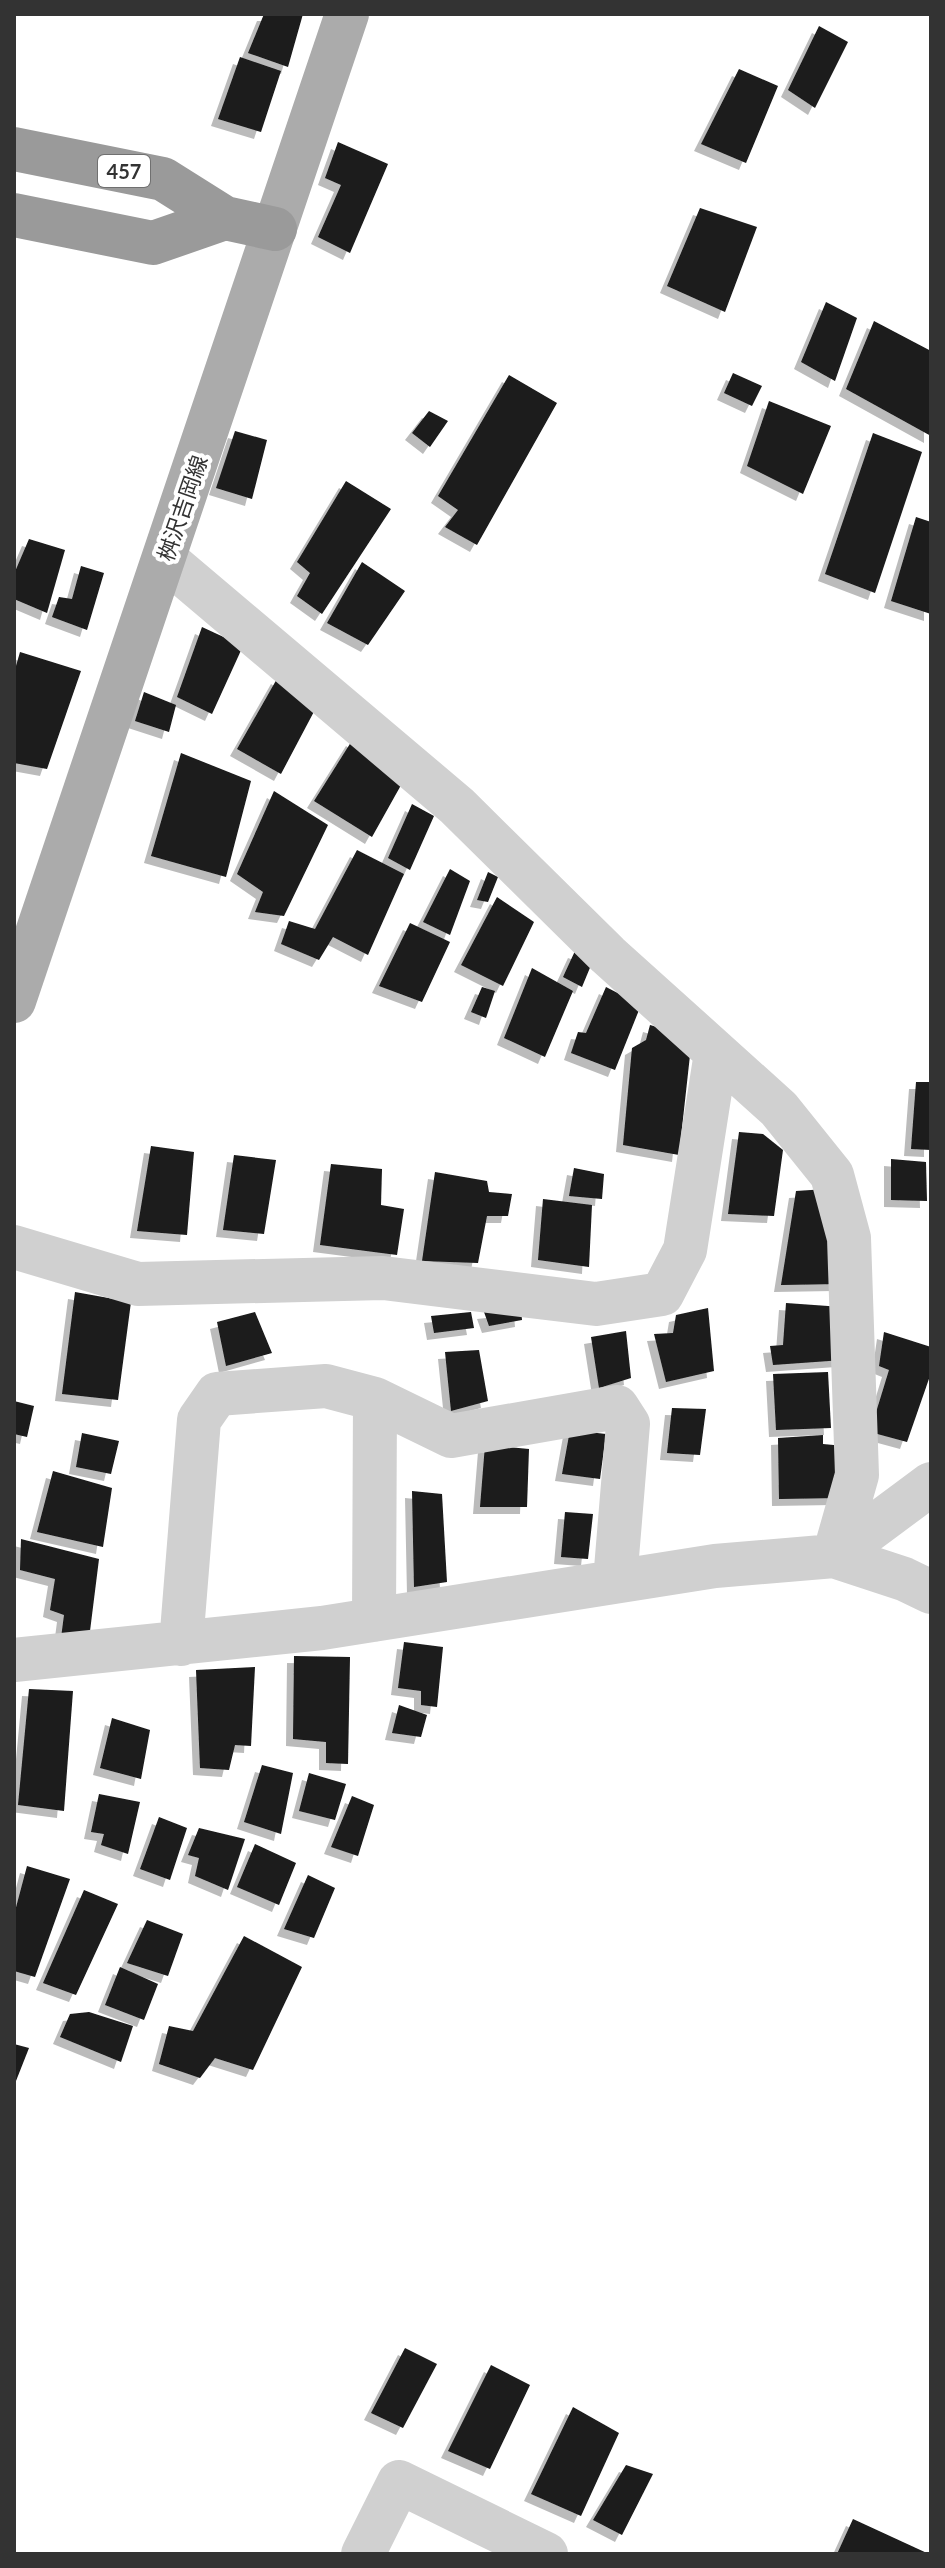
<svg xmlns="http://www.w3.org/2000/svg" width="945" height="2568" font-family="Lato,'Noto Sans JP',sans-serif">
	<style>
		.building { fill: #1a1a1a; filter: url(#shadow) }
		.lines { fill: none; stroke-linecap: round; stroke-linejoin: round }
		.minor { stroke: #d0d0d0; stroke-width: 44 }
		.major { stroke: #ababab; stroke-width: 44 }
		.highway { stroke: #9a9a9a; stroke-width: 44 }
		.labels { text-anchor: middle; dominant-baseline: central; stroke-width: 8; stroke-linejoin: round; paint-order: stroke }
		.shield { fill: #fff; stroke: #707070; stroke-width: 2 }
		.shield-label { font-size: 20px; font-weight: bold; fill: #333 }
		.street-label { font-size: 22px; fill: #333; stroke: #fff }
	</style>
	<defs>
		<filter id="shadow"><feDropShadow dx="-7" dy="7" stdDeviation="0" flood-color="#0004"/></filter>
	</defs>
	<rect width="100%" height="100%" fill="#fff"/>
	<path class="building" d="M264,14H303L288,67L248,53Z
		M819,26L848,42L815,108L788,90Z
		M240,57L281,71L261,132L218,119Z
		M739,69L778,86L746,163L701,144Z
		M338,142L388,164L350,253L318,237L341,185L325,178Z
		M700,208L757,227L725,312L667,286Z
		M826,302L857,318L835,381L801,362Z
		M874,321L931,351V436L846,389Z
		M733,373L762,386L752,406L724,393Z
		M509,375L557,403L477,545L445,527L458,510L438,496Z
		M769,401L831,426L803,494L747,466Z
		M429,411L448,421L430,447L412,433Z
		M235,431L267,440L252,499L216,488Z
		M873,433L922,452L875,593L825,574Z
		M346,481L391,509L322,614L297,596L310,573L297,562Z
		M916,517L931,522V614L891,601Z
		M29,539L65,550L47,613L14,599V574Z
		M362,562L405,591L368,645L327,623Z
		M81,566L104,573L87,630L52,617L59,597L72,599Z
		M202,627L243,646L212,714L177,697Z
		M20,652L81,671L47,769L14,763V673Z
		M278,677L318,704L281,774L237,749Z
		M144,692L176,705L169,732L135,721Z
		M353,739L405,778L372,837L314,801Z
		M181,753L251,781L226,877L151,856Z
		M274,791L328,825L284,916L255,912L263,892L237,874Z
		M412,804L434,816L410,870L388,858Z
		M357,850L404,874L368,955L333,937L319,960L281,944L289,921L315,929Z
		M450,869L470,881L450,935L423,922Z
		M488,872L498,877L488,902L477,900Z
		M497,897L534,922L503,986L461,965Z
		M410,923L450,942L422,1002L379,986Z
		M575,951L594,958L582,987L563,977Z
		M532,968L573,991L545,1057L504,1038Z
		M482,987L495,991L486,1018L471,1012Z
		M606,987L641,1005L615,1070L571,1053L578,1032L586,1033Z
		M650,1025L692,1037L679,1155L623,1145L632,1048L646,1040Z
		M916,1082H931V1150L911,1149Z
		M739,1132L763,1134L783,1150L774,1216L728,1214Z
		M151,1146L194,1152L187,1235L137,1231Z
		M234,1155L276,1160L264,1234L223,1230Z
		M891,1159L926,1162L927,1201L891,1200Z
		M331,1164L382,1169L381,1205L404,1209L397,1255L320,1245Z
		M574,1168L604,1174L602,1199L569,1196Z
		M435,1172L487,1181L489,1192L512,1194L508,1216H487L478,1263L422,1261Z
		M826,1189L840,1284L781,1285L796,1191Z
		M543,1199L592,1205L589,1267L538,1260Z
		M75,1292L131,1302L118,1400L62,1394Z
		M786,1303L842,1307L843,1360L773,1365L770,1346L783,1345Z
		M521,1308L522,1320L489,1326L484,1312Z
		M708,1308L714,1371L666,1382L654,1334L673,1333L676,1315Z
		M255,1312L272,1353L226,1366L217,1322Z
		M471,1312L474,1328L434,1333L431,1316Z
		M626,1331L631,1378L599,1388L591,1337Z
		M884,1332L931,1347V1373L907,1442L870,1432L889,1370L879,1366Z
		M479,1350L488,1401L451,1411L445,1352Z
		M828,1372L831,1428L776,1430L773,1374Z
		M14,1401L34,1406L27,1437L14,1434Z
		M672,1408L706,1409L700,1455L667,1453Z
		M570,1430L606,1434L600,1479L562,1474Z
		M82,1433L119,1441L111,1474L76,1467Z
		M823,1435V1444L844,1446L840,1498L779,1499L778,1438Z
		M485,1445L529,1449L527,1507H480Z
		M53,1471L112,1488L103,1547L37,1532Z
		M412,1491L442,1494L447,1582L414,1587Z
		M565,1512L593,1514L588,1559L561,1557Z
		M21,1539L99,1559L89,1639L61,1638L64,1615L50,1610L55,1579L20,1570Z
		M404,1642L443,1647L437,1707L421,1705V1691L398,1688Z
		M294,1656L350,1657L348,1764L326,1763V1742L293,1739Z
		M255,1667L251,1746L235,1745L229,1770L200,1768L196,1670Z
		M29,1689L73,1691L64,1811L18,1805Z
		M399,1705L427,1715L421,1737L392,1733Z
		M112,1718L150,1730L141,1779L100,1768Z
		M262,1765L293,1773L281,1834L244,1822Z
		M309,1773L346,1784L335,1820L299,1811Z
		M99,1794L140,1802L128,1854L101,1845L104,1834L91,1832Z
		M352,1796L374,1805L358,1856L331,1847Z
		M159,1817L187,1828L170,1880L140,1869Z
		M199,1828L245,1839L228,1890L195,1876L199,1858L188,1855Z
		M255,1844L296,1863L279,1905L237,1887Z
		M27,1866L70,1879L35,1977L14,1971V1915Z
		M308,1875L335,1888L314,1938L284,1929Z
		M84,1890L118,1904L76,1995L43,1983Z
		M147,1920L183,1934L168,1976L127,1963Z
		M244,1936L302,1967L253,2070L215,2058L200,2078L159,2064L169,2026L193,2031Z
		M120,1967L158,1984L144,2020L105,2005Z
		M89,2012L133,2026L121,2062L60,2037L70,2014Z
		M14,2044L29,2048L14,2086Z
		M405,2348L437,2364L403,2428L371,2413Z
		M491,2365L530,2385L490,2469L448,2451Z
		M573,2407L619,2433L581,2516L531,2494Z
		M626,2465L653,2474L622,2535L593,2520Z
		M853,2519L929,2554H837Z"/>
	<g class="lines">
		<path class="minor" d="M165,559L457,806L608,955L779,1109L832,1175L849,1238L857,1475L834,1556
			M14,1247L138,1284L383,1278L596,1304L662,1294L685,1250L716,1053
			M834,1556L931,1484
			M374,1620L375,1399
			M181,1644L199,1420L217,1394L326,1386L375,1399L451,1436L617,1407L628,1424L615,1581
			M14,1660L322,1628L715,1566L834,1556L904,1579L931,1592
			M363,2554L399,2482L546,2554"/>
		<path class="major" d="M14,1001L347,14"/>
		<path class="highway" d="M14,149L163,179L225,218L275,229
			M14,215L153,243L225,218"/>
	</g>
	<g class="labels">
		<rect class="shield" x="98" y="155" width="52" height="32" rx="6"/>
		<g class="shield-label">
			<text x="124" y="171">457</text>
		</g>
		<g class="street-label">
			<text transform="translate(182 508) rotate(-71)">桝沢吉岡線</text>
		</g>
	</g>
	<rect width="945" height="2568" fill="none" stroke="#333333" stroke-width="32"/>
</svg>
